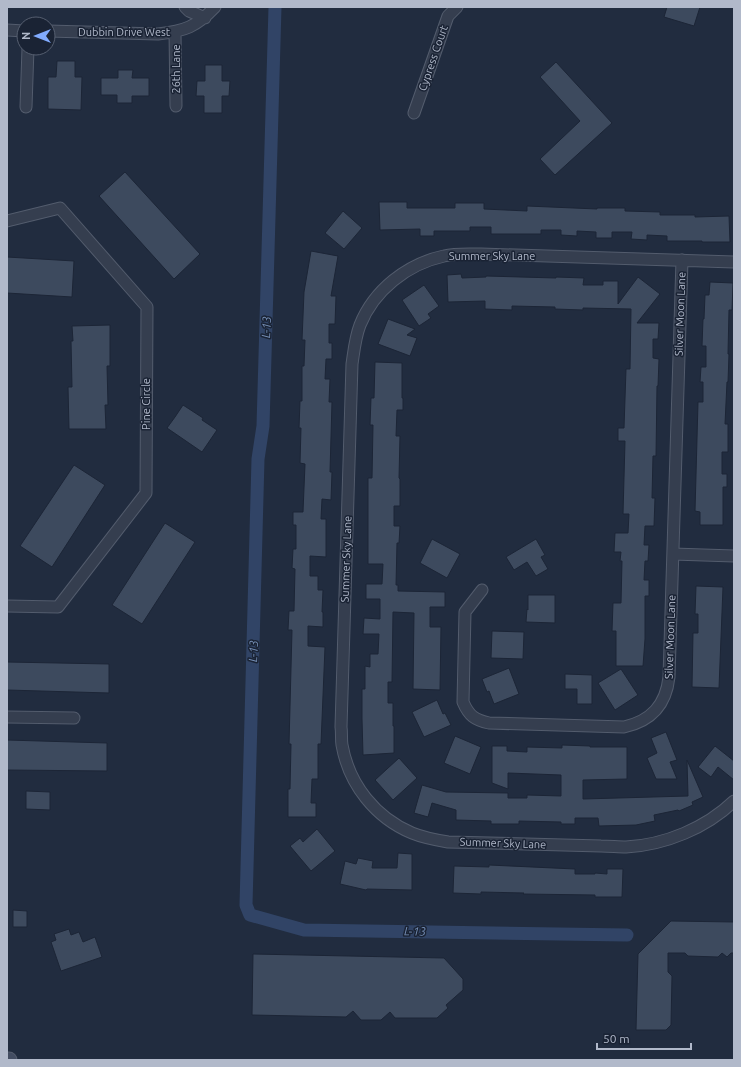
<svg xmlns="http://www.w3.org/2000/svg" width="741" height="1067" font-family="Ubuntu,sans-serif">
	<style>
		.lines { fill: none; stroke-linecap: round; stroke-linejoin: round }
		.canal { stroke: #314466; stroke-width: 13 }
		.building { fill: #3d4a5e; stroke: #1c2536 }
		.street-casing { stroke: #535c6d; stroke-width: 13 }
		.secondary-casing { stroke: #535c6d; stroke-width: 17 }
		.street { stroke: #353e4f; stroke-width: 11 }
		.secondary { stroke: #434d62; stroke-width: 15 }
		.labels { text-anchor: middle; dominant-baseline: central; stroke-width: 3; stroke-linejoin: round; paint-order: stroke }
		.street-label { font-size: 11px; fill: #b1b9ca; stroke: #1a2334 }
		.water-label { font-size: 12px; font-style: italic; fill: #758eb5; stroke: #1a2334 }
	</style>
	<rect width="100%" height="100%" fill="#212c3f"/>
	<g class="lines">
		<path class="canal" d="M275,7L263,426L258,459L246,905L250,915L304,930L627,935"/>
	</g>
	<path class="building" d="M667,7H700L694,26L664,17Z
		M57,61H75V77H82L81,110L48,109V77H56Z
		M556,62L612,123L555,175L540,159L580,121L540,77Z
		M205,65H222V81H230L229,96H222V113H204V96H196L197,81H205Z
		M118,70H133L132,78H149V96H132V103H117V95H101V78H118Z
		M125,172L200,254L174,279L99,196Z
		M379,202H407V208H455V203H484V209L527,211V206L597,209V208H625V211L660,212V215H695V217L729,216L730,242H702V241H667V236L647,235V240L631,239L632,232H612V238H596V232L577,231V236L561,235V230H541V234H491V227H470V231H434V236H420V229L380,230Z
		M343,211L362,228L344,249L325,233Z
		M311,251L338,256L331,296H336L335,324H329V343H332V359H326L325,379H330L329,402H332L330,472H332L331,500L322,499L321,519H326V557L310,556V576H318V590H323L322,612H323V627L308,626V646L325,647L321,744H318V779H312L311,803H316V817H288V789H290L291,744H289L292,630H288L289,611H294L295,569L292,568L293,549H296V525H293V512H303L305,464L300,463L301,428H299L300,401H302V366H304L305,340H302L304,292Z
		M7,257L74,261L72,297L7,293Z
		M461,274L462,278L486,277V276L556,278V277L584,278L583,285H603V281H618V304L638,277L660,294L637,323H659L658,339H653V358L659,359L658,386H657L656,456H653L652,498H655L654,526H645L644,545H649L648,561H645L644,580H649V596H645V639L643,666H616V631H612L613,603H621L622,561H620L621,552H614L615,533H628L629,514H623L625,441H618V428H624L626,369H630L631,309L583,308V310L555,309V307L512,306V310L485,309V301L448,302L447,275Z
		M710,282L733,283L732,310H729L728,354H729L728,382H727L725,424H728V452H722V474H727V487H723V525H700V512L695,511L698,402H703V382H700L701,367H706V346H702L703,319H704L705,295H709Z
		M424,285L439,306L428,314L431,318L419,326L402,300Z
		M388,319L415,329L407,335L417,338L410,356L378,344Z
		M110,325V366H107L108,405H105L106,429H69L68,387H72L71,341H73L72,326Z
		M375,362L402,363V398H403V410H397L396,436H400L399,478L400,479V506H394V526H400L399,543H397L396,585H398V591L445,592V607H430V627H441L440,690L413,689L414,613L393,612L392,682H388V703H393V726H394V753L363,755L362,719V689H365V666L370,667V654H378L379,634H363L364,618L380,619V599H366V584H382L383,564H368V478H372L373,425H370L371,398H374Z
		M183,405L203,418L202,420L217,430L202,452L167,428L175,417Z
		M74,465L105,485L52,567L20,546Z
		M165,523L195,542L142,624L112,605Z
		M432,539L460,554L447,578L420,563Z
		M536,539L545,555L541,557L548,569L536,576L527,562L514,570L506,557Z
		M696,586L723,587L719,688L692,687L693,633H698V614H695Z
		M528,595H555V623L526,622L527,609L528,610Z
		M492,631L524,632L523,659L491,658Z
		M7,662L109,664V693L7,690Z
		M509,668L519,694L494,704L489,691L487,692L482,679Z
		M621,669L638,695L615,710L598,683Z
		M565,674L592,675V704H577V689H565Z
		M437,700L443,714L445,713L451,725L424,737L412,712Z
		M666,732L677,760L670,762L677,779H656L647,758L657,753L651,738Z
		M455,736L481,747L470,774L444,763Z
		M7,740L107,743V771L7,770Z
		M562,745L590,746V747H627V779L583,780V799L688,796L687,760L703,797L692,802L693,805L679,811L678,810L654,815L655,821L636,825L599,826L598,818H575V824H561V822L519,821V824H491V821L456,820V810L432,803L428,817L414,813L422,785L446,792L508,793V798H527V795L561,796V775L508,773V789L492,783V746H507V751L527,752V747L562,748Z
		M715,746L734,761V780L718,767L711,777L698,767Z
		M399,758L417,778L393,800L375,780Z
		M26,791L50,792V810L26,809Z
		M317,829L335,851L311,871L290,846L300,838L303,842Z
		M398,853L412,854V890L367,889L366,890L340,884L345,861L356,864L358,858L373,861L372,868H397Z
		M489,865L575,869V874H595V873L607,874V869H623L622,897H595V895L523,894L524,893L481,892V894L453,893L454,866L489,867Z
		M13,910L27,911V927H13Z
		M671,921L734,922V953H731L727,957L722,953L718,957L688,956L685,953H668V972L672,976L671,1025L666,1030H636L638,954Z
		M69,929L71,935L79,932L83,942L95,937L102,957L61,971L51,942L56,940L54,934Z
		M253,954L444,958L463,979V990L446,1005L448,1008L437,1018H395L390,1012L381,1020H361L353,1011L346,1017L252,1015Z"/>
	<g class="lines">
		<g class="street-casing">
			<path id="street" d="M185,7L189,11L205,18
				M7,30L24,31
				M48,31L158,34C185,31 196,27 215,7
				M175,32L176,106
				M26,107L28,48
				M414,113L448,16L457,7
				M7,221L60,208L147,307L146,493L58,607L7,606
				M734,262L481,254C469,254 456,253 444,256C407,264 374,290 360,325C355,338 354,351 352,364L341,727C342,733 341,739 342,745C349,785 376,818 412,833C424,838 436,840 448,842L601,846C610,846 618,847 626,847C665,845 706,828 734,801
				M673,554L734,556
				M482,590L465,612L463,702C469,716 475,720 489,723L624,727C651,721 666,705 669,677L682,260
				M7,717L74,718"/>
		</g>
		<g class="secondary-casing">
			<path id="secondary" d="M7,1060H9"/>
		</g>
		<use href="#street" class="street"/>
		<use href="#secondary" class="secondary"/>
	</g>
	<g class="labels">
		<g class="street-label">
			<text x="124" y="32">Dubbin Drive West</text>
			<text transform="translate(433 58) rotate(-71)">Cypress Court</text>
			<text transform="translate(176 69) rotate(-90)">26th Lane</text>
			<text x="492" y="256">Summer Sky Lane</text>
			<text transform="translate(680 314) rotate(-88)">Silver Moon Lane</text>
			<text transform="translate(146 404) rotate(-90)">Pine Circle</text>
			<text transform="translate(346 559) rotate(-88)">Summer Sky Lane</text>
			<text transform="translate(670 637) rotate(-88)">Silver Moon Lane</text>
			<text transform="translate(503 843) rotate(2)">Summer Sky Lane</text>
		</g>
		<g class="water-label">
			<text transform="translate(266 327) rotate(-88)">L-13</text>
			<text transform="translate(253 651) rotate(-88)">L-13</text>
			<text transform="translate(415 931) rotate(1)">L-13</text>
		</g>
	</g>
	<rect width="741" height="1067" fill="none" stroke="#b1b9ca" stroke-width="16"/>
	<g transform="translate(36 36) rotate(270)"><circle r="19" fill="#1a2334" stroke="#565f70"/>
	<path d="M0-3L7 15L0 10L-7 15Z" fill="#81abff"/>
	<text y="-6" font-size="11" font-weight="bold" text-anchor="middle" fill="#b1b9ca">N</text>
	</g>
	<path d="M597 1043v6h94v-6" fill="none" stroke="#b1b9ca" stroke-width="2"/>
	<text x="603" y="1043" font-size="12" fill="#b1b9ca" stroke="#1a2334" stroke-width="3" paint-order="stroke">50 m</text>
</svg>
